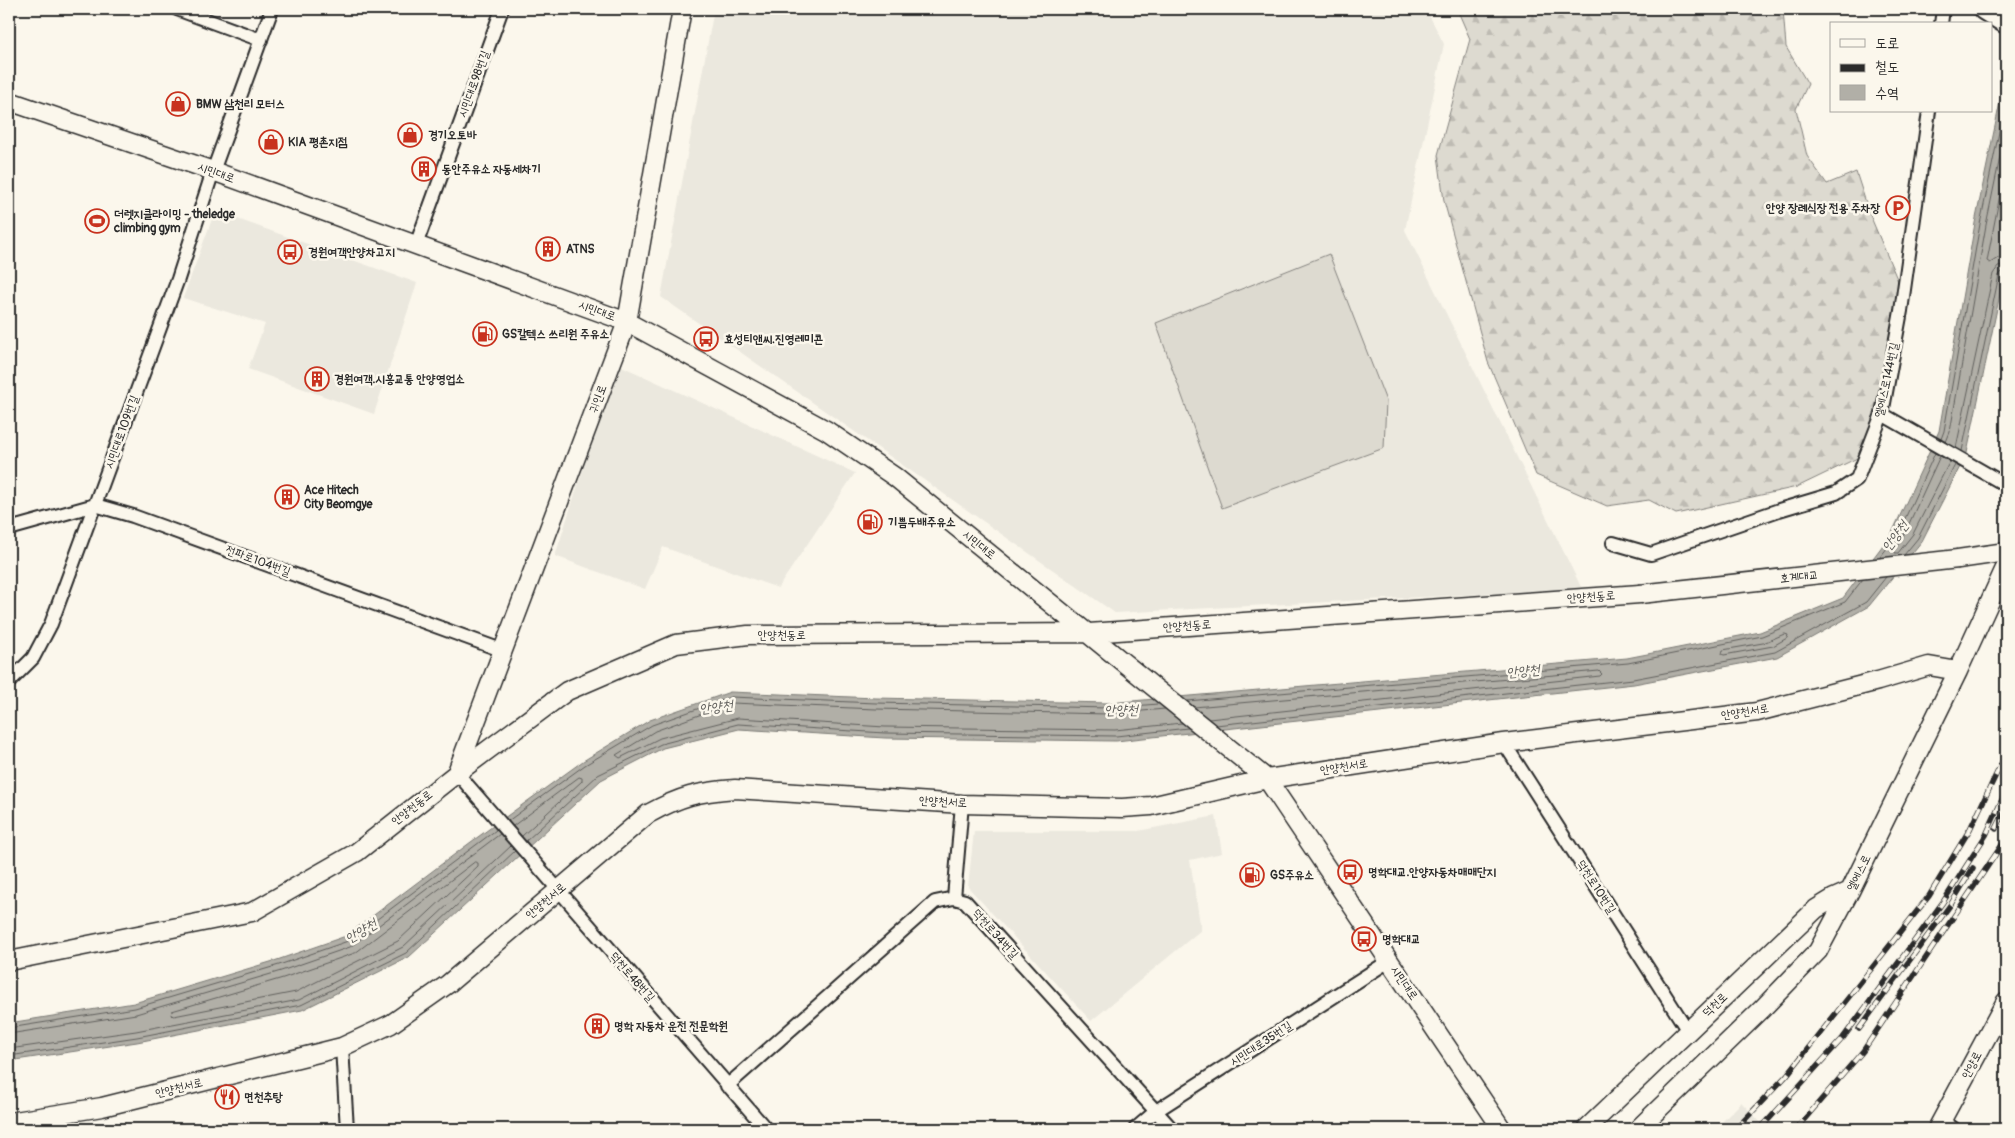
<svg xmlns="http://www.w3.org/2000/svg" width="2015" height="1138" font-family="Pangolin,'Poor Story',sans-serif">
	<style>
		.built { fill: #ebe8de }
		.grass { fill: #dddad0; stroke: #84827e }
		.forest { fill: url(#forest-firs); stroke: #84827e }
		.water { fill: #b1afa7; stroke: #7b7a75 }
		.lines { fill: none; stroke-linecap: round; stroke-linejoin: round }
		.shore { stroke: #61605d; stroke-width: 1 }
		.street-casing { stroke: #2b2b2b; stroke-width: 16 }
		.secondary-casing { stroke: #2b2b2b; stroke-width: 21 }
		.highway-casing { stroke: #2b2b2b; stroke-width: 26 }
		.street { stroke: #fbf7ec; stroke-width: 12 }
		.secondary { stroke: #fbf7ec; stroke-width: 18 }
		.highway { stroke: #fbf7ec; stroke-width: 22 }
		.rail-casing { stroke: #2b2b2b; stroke-width: 5.5 }
		.rail { stroke: #fbf7ec; stroke-width: 4; stroke-dasharray: 11; stroke-linecap: butt }
		.secondary-bridge-casing { stroke: #2b2b2b; stroke-width: 21; stroke-linecap: butt }
		.secondary-bridge { stroke: #fbf7ec; stroke-width: 18 }
		.labels { text-anchor: middle; dominant-baseline: central; stroke-width: 5; stroke-linejoin: round; paint-order: stroke }
		.street-label { font-size: 12px; fill: #2b2b2b; stroke: #fbf7ec }
		.poi-label { font-size: 12px; font-weight: bold; fill: #2b2b2b; stroke: #fbf7ec; text-anchor: start }
		.water-label { font-size: 14px; font-style: italic; fill: #5a5956; stroke: #fbf7ec }
	</style>
	<defs>
		<pattern id="forest-firs" width="22" height="20" patternUnits="userSpaceOnUse" patternTransform="scale(1.25)"><rect width="22" height="20" fill="#dddad0"/><path d="M5 1l3.5 6h-7zM16 11l3.5 6h-7z" fill="#bebbb3"/></pattern>
	</defs>
	<rect width="100%" height="100%" fill="#fbf7ec"/>
	<filter id="ink" filterUnits="userSpaceOnUse"><feTurbulence type="fractalNoise" baseFrequency=".02" numOctaves="2"/><feDisplacementMap in="SourceGraphic" scale="10" xChannelSelector="R" yChannelSelector="G"/><feConvolveMatrix kernelMatrix="1 2 1 2 8 2 1 2 1" color-interpolation-filters="sRGB"/></filter>
	<g filter="url(#ink)">
		<path class="built" d="M714,9H1426L1444,44L1405,230L1582,589L1115,613L661,297Z
			M215,211L417,283L374,414L248,369L265,324L183,298Z
			M617,364L855,473L778,588L663,547L645,589L555,556Z
			M1216,816L1222,853L1190,860L1201,930L1091,1021L968,887L974,831H1138Z
			M1741,1102L1767,1129H1715L1741,1103Z"/>
		<path class="grass" d="M1329,254L1386,401L1384,448L1222,508L1156,323Z"/>
		<path class="forest" d="M1457,9H1783L1786,47L1808,84L1796,109L1807,156L1827,184L1856,172L1870,215L1903,293L1876,449L1797,487L1676,514L1649,500L1607,506L1536,475L1488,362L1444,201L1438,155L1470,39Z"/>
		<path class="water" d="M2006,73V265L1967,453L1922,541L1869,606L1777,657L1634,684L1116,741L885,738L739,729L663,748L601,780L409,957L302,1010L137,1042L9,1061V1023L134,1003L277,960L346,936L471,842L583,761L650,720L730,692L876,698L1109,703L1627,658L1760,632L1843,598L1892,533L1939,431L1975,223Z"/>
		<g class="lines">
			<path class="shore" d="M2006,164L1987,261L1990,263L1998,258L2006,257
				M1941,439L1944,431L1980,224L2006,98
				M1946,442L1950,432L1986,225L2006,128
				M1956,448L1993,274L1998,267L2006,265
				M1962,451L1999,275L2002,272L2006,271
				M1940,456L1902,539L1894,550L1895,553H1898L1913,534L1950,461
				M1904,555L1918,538L1955,465
				M1880,557L1897,536L1935,453
				M1785,634L1788,635L1787,638L1773,646L1724,655L1722,654L1723,650L1763,643Z
				M1187,701L1628,663L1762,636L1845,602L1863,579
				M1194,707L1599,671L1602,674L1600,676L1209,719
				M1165,709L1109,714L876,709L732,703L655,731L616,755L620,758L660,738L738,718L885,727L1115,730L1182,723
				M1216,725L1633,679L1775,652L1866,602L1886,577
				M508,821L585,765L652,725L731,697L876,703L1109,708L1158,704
				M513,826L579,777L582,778V781L522,836
				M526,841L598,775L661,744L738,724L885,733L1116,736L1188,728
				M475,862L478,863V866L398,941L296,992L174,1016L171,1015L172,1011L283,978L355,953Z
				M9,1028L135,1008L279,965L348,941L496,830
				M9,1034L136,1014L281,971L350,947L500,834
				M9,1049L136,1031L299,1000L403,947L511,846
				M9,1056L137,1037L301,1005L406,953L515,851"/>
			<g class="street-casing">
				<path id="street" d="M177,9L261,40
					M1941,24L1943,9
					M416,245L502,9
					M1882,414L2006,485
					M9,529L95,505L133,516L504,651
					M1613,543L1651,554L1779,510L1836,493L1857,479L1882,414L1901,311L1929,111
					M9,682L33,658L51,624L178,279L213,171L272,9
					M1504,743L1688,1031
					M457,773L766,1129
					M954,898L962,804
					M342,1047L347,1129
					M727,1086L935,902L954,898L965,901L1172,1129
					M1942,1120L1954,1129
					M1135,1129L1156,1111L1389,961"/>
			</g>
			<g class="secondary-casing">
				<path id="secondary" d="M9,101L213,171L627,322L826,430L895,477L1267,779L1502,1129
					M1958,559L2006,552
					M457,772L627,322L682,9
					M9,961L252,912L357,852L457,773L567,691L676,644L748,635L1089,633L1640,594
					M9,1122L102,1107L342,1047L391,1024L448,984L648,814C681,796 698,792 735,789L962,804L1122,808L1151,806L1267,779L1504,743L1757,712L1878,681L1929,666L1958,671
					M1586,1129L1816,909L1834,898L1850,891
					M1638,1129L1762,1009L1818,951L1850,891L1958,671L2006,566
					M1937,1129L2006,1001"/>
			</g>
			<g class="highway-casing">
				<path id="highway" d="M1985,9L2006,22"/>
			</g>
			<use href="#street" class="street"/>
			<use href="#secondary" class="secondary"/>
			<use href="#highway" class="highway"/>
			<g class="rail-casing">
				<path id="rail" d="M1996,829L2006,809
					M1859,1029L1951,904L1973,868
					M1736,1129L1787,1075L1929,896L1970,829L2006,754
					M1760,1129L1843,1038L1943,902L1986,835L2006,791
					M1796,1129L1863,1051L2006,839"/>
			</g>
			<use href="#rail" class="rail"/>
			<g class="secondary-bridge-casing">
				<path id="secondary-bridge" d="M1640,594L1958,559"/>
			</g>
			<use href="#secondary-bridge" class="secondary-bridge"/>
		</g>
	</g>
	<defs>
		<g id="shop-ring" transform="scale(1.25)"><circle r="9.5" fill="#fbf7ec" stroke="#c8321e" stroke-width="1.5"/><path d="M-5-2.5h2.3a2.7 3.5 0 0 1 5.4 0H5L5.5 6h-11ZM-1.5-2.5h3a1.5 2.3 0 0 0-3 0Z" fill="#c8321e"/></g>
		<g id="building-ring" transform="scale(1.25)"><circle r="9.5" fill="#fbf7ec" stroke="#c8321e" stroke-width="1.5"/><path d="M-4-6H4V6H1V3H-1V6H-4ZM-2.5-4.3h1.7v1.8h-1.7ZM.8-4.3h1.7v1.8H.8ZM-2.5-1h1.7V.8h-1.7ZM.8-1h1.7V.8H.8Z" fill="#c8321e"/></g>
		<g id="parking-ring" transform="scale(1.25)"><circle r="9.5" fill="#fbf7ec" stroke="#c8321e" stroke-width="1.5"/><path d="M-3.5-5.5H1a3.5 3.5 0 0 1 0 7H-1V5.5H-3.5ZM-1-3.4V-.6H.8a1.4 1.4 0 0 0 0-2.8Z" fill="#c8321e"/></g>
		<g id="stadium-ring" transform="scale(1.25)"><circle r="9.5" fill="#fbf7ec" stroke="#c8321e" stroke-width="1.5"/><path d="M0-5a6.5 5 0 1 0 0 10a6.5 5 0 1 0 0-10ZM-3.5-1.8h7v3.6h-7Z" fill="#c8321e"/></g>
		<g id="bus-ring" transform="scale(1.25)"><circle r="9.5" fill="#fbf7ec" stroke="#c8321e" stroke-width="1.5"/><path d="M-5-6H5V4H4V6H2V4H-2V6H-4V4H-5ZM-3.5-4V0h7V-4ZM-3.5 1.2v1.5H-2V1.2ZM2 1.2v1.5H3.5V1.2Z" fill="#c8321e"/></g>
		<g id="fuel-ring" transform="scale(1.25)"><circle r="9.5" fill="#fbf7ec" stroke="#c8321e" stroke-width="1.5"/><path d="M-5.5-6h7V0h2V4h1.3V-2.5L3-4.5l.8-.8L6-3V5H2.5V1h-1V6h-7ZM-4.2-4.7v3.2H.2V-4.7Z" fill="#c8321e"/></g>
		<g id="restaurant-ring" transform="scale(1.25)"><circle r="9.5" fill="#fbf7ec" stroke="#c8321e" stroke-width="1.5"/><path d="M-5-6h1v4h1v-4h1v4h1v-4h1v5L-1.5 .5V6h-2V.5L-5-1ZM5-6V6H3V1.5H1.5Q1.5-4 5-6Z" fill="#c8321e"/></g>
	</defs>
	<g fill-rule="evenodd">
		<use href="#shop-ring" x="178" y="104"/>
		<use href="#shop-ring" x="410" y="135"/>
		<use href="#shop-ring" x="271" y="142"/>
		<use href="#building-ring" x="424" y="169"/>
		<use href="#parking-ring" x="1898" y="208"/>
		<use href="#stadium-ring" x="97" y="221"/>
		<use href="#building-ring" x="548" y="249"/>
		<use href="#bus-ring" x="290" y="252"/>
		<use href="#fuel-ring" x="485" y="334"/>
		<use href="#bus-ring" x="706" y="339"/>
		<use href="#building-ring" x="317" y="379"/>
		<use href="#building-ring" x="287" y="497"/>
		<use href="#fuel-ring" x="870" y="522"/>
		<use href="#bus-ring" x="1350" y="872"/>
		<use href="#fuel-ring" x="1252" y="875"/>
		<use href="#bus-ring" x="1364" y="939"/>
		<use href="#building-ring" x="597" y="1026"/>
		<use href="#restaurant-ring" x="227" y="1097"/>
	</g>
	<g class="labels">
		<g class="street-label">
			<text transform="translate(474 84) rotate(-70)">시민대로98번길</text>
			<text transform="translate(216 173) rotate(20)">시민대로</text>
			<text transform="translate(597 311) rotate(20)">시민대로</text>
			<text transform="translate(1887 380) rotate(-78)">엘에스로144번길</text>
			<text transform="translate(598 399) rotate(-69)">귀인로</text>
			<text transform="translate(122 432) rotate(-70)">시민대로109번길</text>
			<text transform="translate(979 545) rotate(39)">시민대로</text>
			<text transform="translate(258 561) rotate(20)">전파로104번길</text>
			<text transform="translate(1799 577) rotate(-6)">호계대교</text>
			<text transform="translate(1591 597) rotate(-4)">안양천동로</text>
			<text transform="translate(1187 626) rotate(-4)">안양천동로</text>
			<text x="782" y="635">안양천동로</text>
			<text transform="translate(1745 712) rotate(-9)">안양천서로</text>
			<text transform="translate(1344 767) rotate(-9)">안양천서로</text>
			<text transform="translate(943 802) rotate(3)">안양천서로</text>
			<text transform="translate(412 808) rotate(-38)">안양천동로</text>
			<text transform="translate(1859 873) rotate(-64)">엘에스로</text>
			<text transform="translate(1596 887) rotate(57)">덕천로10번길</text>
			<text transform="translate(546 901) rotate(-40)">안양천서로</text>
			<text transform="translate(995 934) rotate(48)">덕천로34번길</text>
			<text transform="translate(632 977) rotate(49)">덕천로48번길</text>
			<text transform="translate(1404 983) rotate(56)">시민대로</text>
			<text transform="translate(1715 1005) rotate(-44)">덕천로</text>
			<text transform="translate(1261 1044) rotate(-33)">시민대로35번길</text>
			<text transform="translate(1972 1065) rotate(-62)">안양로</text>
			<text transform="translate(179 1088) rotate(-14)">안양천서로</text>
		</g>
		<g class="poi-label">
			<text x="196" y="104">BMW 삼천리 모터스</text>
			<text x="428" y="135">경기오토바</text>
			<text x="288" y="142">KIA 평촌지점</text>
			<text x="442" y="169">동안주유소 자동세차기</text>
			<text x="1880" y="208" text-anchor="end">안양 장례식장 전용 주차장</text>
			<text x="114" y="214">더렛지클라이밍 - theledge<tspan x="114" dy="14">climbing gym</tspan></text>
			<text x="566" y="249">ATNS</text>
			<text x="308" y="252">경원여객안양차고지</text>
			<text x="502" y="334">GS칼텍스 쓰리원 주유소</text>
			<text x="724" y="339">효성티앤씨.진영레미콘</text>
			<text x="334" y="379">경원여객.시흥교통 안양영업소</text>
			<text x="304" y="490">Ace Hitech<tspan x="304" dy="14">City Beomgye</tspan></text>
			<text x="888" y="522">기쁨두배주유소</text>
			<text x="1368" y="872">명학대교.안양자동차매매단지</text>
			<text x="1270" y="875">GS주유소</text>
			<text x="1382" y="939">명학대교</text>
			<text x="614" y="1026">명학 자동차 운전 전문학원</text>
			<text x="244" y="1097">면천추탕</text>
		</g>
		<g class="water-label">
			<text transform="translate(1895 536) rotate(-53)">안양천</text>
			<text transform="translate(1523 671) rotate(-6)">안양천</text>
			<text transform="translate(716 707) rotate(-7)">안양천</text>
			<text transform="translate(1121 710) rotate(-1)">안양천</text>
			<text transform="translate(361 931) rotate(-31)">안양천</text>
		</g>
	</g>
	<rect width="2015" height="1138" fill="none" stroke="#fbf7ec" stroke-width="30"/>
	<rect x="15" y="15" width="1985" height="1108" fill="none" stroke="#2b2b2b" stroke-width="2" filter="url(#ink)"/>
	<rect x="1830" y="22" width="162" height="90" fill="#fbf7ec" stroke="#a8a59f"/>
	<rect x="1840" y="39" width="25" height="8" fill="#fbf7ec" stroke="#a8a59f"/>
	<text x="1875" y="48" font-size="15" fill="#2b2b2b">도로</text>
	<rect x="1840" y="64" width="25" height="8" fill="#2b2b2b" stroke="#a8a59f"/>
	<text x="1875" y="72" font-size="15" fill="#2b2b2b">철도</text>
	<rect x="1840" y="85" width="25" height="15" fill="#b1afa7" stroke="#a8a59f"/>
	<text x="1875" y="98" font-size="15" fill="#2b2b2b">수역</text>
</svg>
